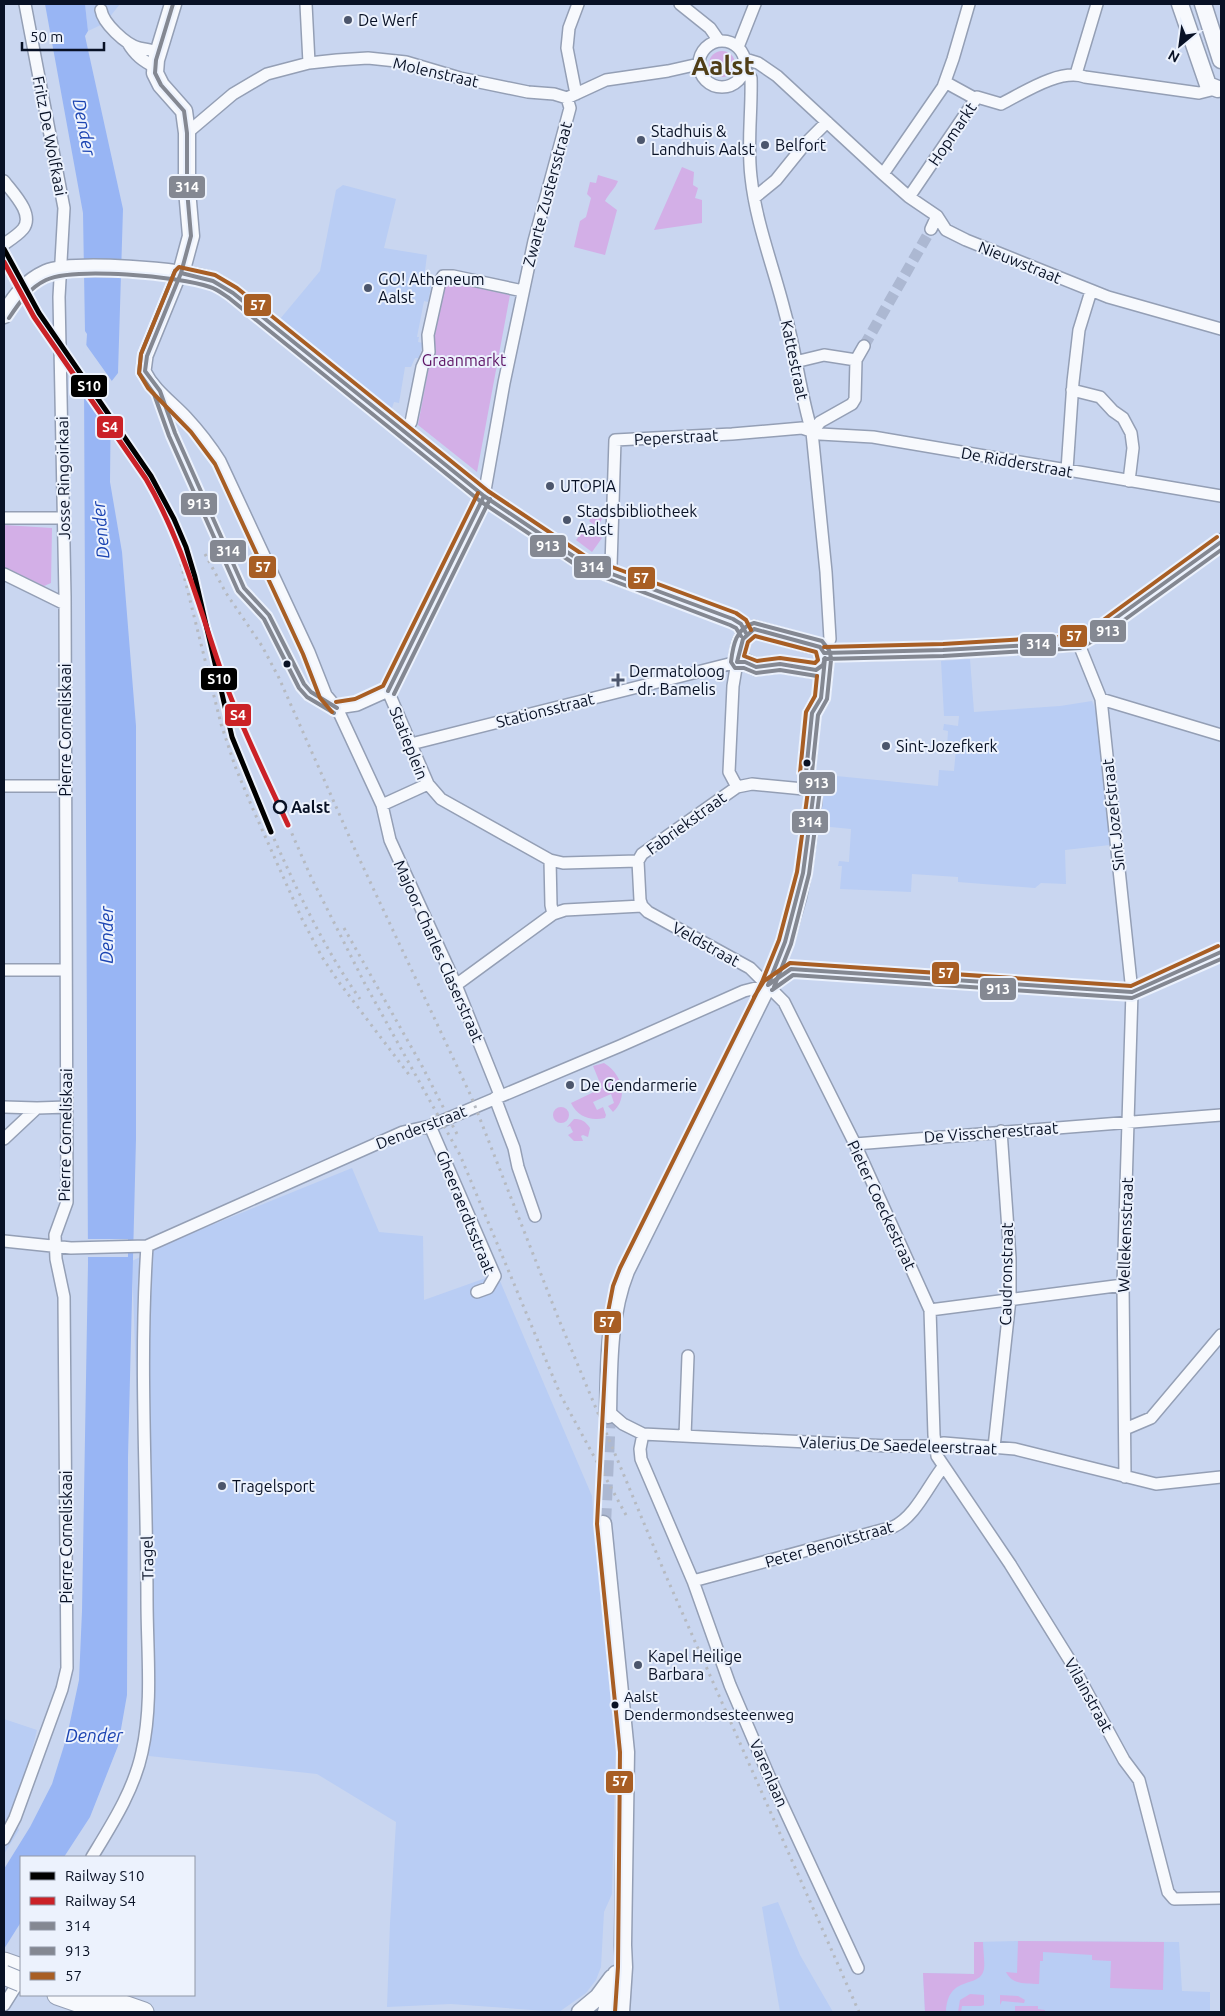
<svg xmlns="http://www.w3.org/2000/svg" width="1225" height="2016" font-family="Ubuntu,sans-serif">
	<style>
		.built { fill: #b9cdf4 }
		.green { fill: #d3afe7 }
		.water { fill: #98b5f4 }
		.pier { fill: #c9d6f0 }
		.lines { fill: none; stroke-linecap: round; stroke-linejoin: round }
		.street-tunnel { stroke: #acb8d2; stroke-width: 11; stroke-dasharray: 11 5.5; stroke-linecap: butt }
		.secondary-tunnel { stroke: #acb8d2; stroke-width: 16; stroke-dasharray: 16 8; stroke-linecap: butt }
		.street-casing { stroke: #949fb5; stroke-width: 14 }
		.secondary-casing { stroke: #949fb5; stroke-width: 19 }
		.primary-casing { stroke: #949fb5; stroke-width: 21 }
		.street { stroke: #f7f9fd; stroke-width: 11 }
		.secondary { stroke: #f7f9fd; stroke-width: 16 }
		.primary { stroke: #f7f9fd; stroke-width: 19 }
		.rail { stroke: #b6bac1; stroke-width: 3; stroke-dasharray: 2.5 5; stroke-linecap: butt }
		.primary-bridge-casing { stroke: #949fb5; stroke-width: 21; stroke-linecap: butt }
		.primary-bridge { stroke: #f7f9fd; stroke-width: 19 }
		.bus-1-casing { stroke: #ecf2fd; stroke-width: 8 }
		.bus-2-casing { stroke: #ecf2fd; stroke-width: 8 }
		.bus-3-casing { stroke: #ecf2fd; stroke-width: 8 }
		.bus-1 { stroke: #848892; stroke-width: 4 }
		.bus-2 { stroke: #848892; stroke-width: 4 }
		.bus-3 { stroke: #a85e24; stroke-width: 4 }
		.rail-1-casing { stroke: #ecf2fd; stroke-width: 9 }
		.rail-2-casing { stroke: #ecf2fd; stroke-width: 9 }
		.rail-1 { stroke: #000; stroke-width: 5 }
		.rail-2 { stroke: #cb2127; stroke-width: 5 }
		.poi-dot { fill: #4c566c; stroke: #ecf2fd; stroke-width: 2 }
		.bus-dot { fill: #081125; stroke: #ecf2fd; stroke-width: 2 }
		.stop-dot { fill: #ecf2fd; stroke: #081125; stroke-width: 2.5 }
		.labels { text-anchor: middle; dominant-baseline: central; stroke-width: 4; stroke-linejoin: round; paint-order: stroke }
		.bus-label { font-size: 15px; fill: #081125; stroke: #ecf2fd; text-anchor: start }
		.poi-label { font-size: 16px; fill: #081125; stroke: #ecf2fd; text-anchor: start }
		.street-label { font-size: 16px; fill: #081125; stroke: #ecf2fd }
		.park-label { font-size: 16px; fill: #5c1163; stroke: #ecf2fd }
		.stop-label { font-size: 16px; font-weight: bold; fill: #081125; stroke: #ecf2fd; text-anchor: start }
		.water-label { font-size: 18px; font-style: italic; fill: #1b44b2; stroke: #ecf2fd }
		.town-label { font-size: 26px; font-weight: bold; fill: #503e17; stroke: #ecf2fd }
		.line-badge { stroke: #ecf2fd; stroke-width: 2 }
		.badge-label { font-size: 14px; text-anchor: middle; font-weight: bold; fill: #fff }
	</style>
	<rect width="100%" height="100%" fill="#c9d6f0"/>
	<path class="built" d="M85,4H120L105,23L88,31Z
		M343,185L396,199L384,248L427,255L425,271H428L429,276L433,277L428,302L424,301L417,337H419L418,342L423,343L419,358H415L411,367H405L399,403L394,402L392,408L388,409L385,408L280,319L320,271L336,190Z
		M970,659L974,712L1060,706L1092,701L1096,711L1110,845L1065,850L1066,884L1041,883L1035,888L958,882V877L912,874L911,892L840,889L842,866H838L839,861L849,862L851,829L820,826L826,775L938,786L939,770L954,771L956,749L947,748L948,731L943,730L944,724L958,726L959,716H944L941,661Z
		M352,1168L379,1232L423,1236L424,1300L497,1274L592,1496L595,1539L616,1733L612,1894L604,1912L601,1967L596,1980L586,1993L559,2012L451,2004L387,2007L390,1923L396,1822L317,1774L149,1756L132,1261L175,1240Z
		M4,1719L37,1730L15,1818L19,1830L4,1854Z
		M778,1902L800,1955L833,2012H780L762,1907Z
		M1018,1941L1179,1942L1182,1991L1210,1992V2012H925L923,1973L974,1974V1942Z"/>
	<path class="green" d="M709 64a13 13 0 1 1 26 0a13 13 0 1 1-26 0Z
		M682,167L694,172L693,185L698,188L695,198L702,200V223L654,230Z
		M598,175L618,181C615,189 609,193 605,201L617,210L605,255L574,247L580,221L586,217L591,198L587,194L590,182L596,183Z
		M445,281L510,295L477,472L418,425Z
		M596,511L604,516L597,527L589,521Z
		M4,525L52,528L51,583L44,586L4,567Z
		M586,527L602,538L592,552L576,540Z
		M604,1063C622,1074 629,1097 613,1112L608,1106L614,1103L611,1094L593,1102L597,1110L603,1107L606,1115L605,1118C590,1121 578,1117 571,1103L602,1088L593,1066Z
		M553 1115a8 8 0 1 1 16 0a8 8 0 1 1-16 0Z
		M574,1119C582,1119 585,1121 590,1128L588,1137L583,1135L581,1136L583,1141H574L568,1135L573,1132L570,1126L567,1127Z
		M1018,1941L1164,1942L1163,1990L1110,1988L1111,1961L1092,1960V1955L1043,1952V1961H1040L1039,1984C1026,1983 1012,1985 1006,1972L1017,1973Z
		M974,1942H983C983,1950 985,1961 984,1969C980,1990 948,1973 946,2012H925L923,1973L974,1974Z
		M970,1994L984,1995V2005L981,2006H962L961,2012H958L960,2000Z
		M1000,1995L1018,1996L1025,2000L1024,2003L1002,2001L1000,2005Z
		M1015,2006H1038V2009L1045,2010V2012H1015Z"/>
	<path class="water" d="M45,4H85L88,31L85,36L123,209L118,373L111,382L110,482L122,552L136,726V1139L128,1457L127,1695L118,1746L90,1817L64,1857H21V1922L4,1949V1869L30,1827L52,1784L67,1736L79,1680L82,1611L88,1263L84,381L87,334L85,331L83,213Z"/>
	<path class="pier" d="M84,342L114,384L113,428L82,382Z
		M86,1239H128V1257H86Z"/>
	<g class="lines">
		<path class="street-tunnel" d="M864,346L931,229"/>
		<path class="secondary-tunnel" d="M603,1524L608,1415"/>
		<g class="street-casing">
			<path id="street" d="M306,4L309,63
				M680,4L710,28L719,41
				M101,10C103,23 125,44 139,48C145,49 152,50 158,52
				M699 64a23 23 0 1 1 46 0a23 23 0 1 1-46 0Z
				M128,43C135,55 143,61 155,67
				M738,47L755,4
				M745,59L758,63L777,76L883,174L909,197L937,216L946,230L966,240L1108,297L1221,329
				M745,70L751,78C752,111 747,144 751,177C756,224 774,268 785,313C796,352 800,393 812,432L826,572L830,639L824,653
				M1076,74L1097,4
				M945,82L976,99
				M576,94L567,48L569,28L578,4
				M187,133L233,94L267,74L309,63L337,60L368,58L406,62L460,78L528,92L554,94L567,98L606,80L668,71L699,64
				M883,174L943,87L953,59L969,4
				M4,181C12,192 35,214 23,229C18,235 10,240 4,244
				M909,197L977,97L1001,104C1023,93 1060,68 1085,77L1199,93L1219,88
				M754,198L776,180L805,144L827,122
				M931,229L937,216
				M181,273L147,356L145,371C154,390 172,402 186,417C199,431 210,445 220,461L309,652L326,695L337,708L382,805L390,840L456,985L500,1095
				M795,362L824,355L856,360
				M1072,390L1100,397L1113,411L1123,418L1131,433L1133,448L1129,481
				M812,432L820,422L852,404L855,399L856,360L864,346
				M404,433L411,422L422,367L429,352L428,335L440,281L443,276H453L523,291
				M1067,470L1073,382L1079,330L1091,291
				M4,518H64
				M4,574L65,604
				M613,576L611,566L615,440L732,434L802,428L820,434L873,437L1221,496
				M1078,642L1101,699L1132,992L1123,1285L1125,1477
				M388,691L484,496L504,383L534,241L570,108L567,98
				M388,691L428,784L441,799L550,860L563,863L638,861
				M1101,699L1221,735
				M337,708L357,705L388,691
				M411,744L737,662L733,686L729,772L737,787
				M4,786H65
				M382,805L428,784
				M550,860L551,905L553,914L565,910L642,906L640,900L638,861L642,854L737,787L752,784L814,790
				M642,906L648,912L750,968L784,1002L855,1144L930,1310L934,1435L937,1456L1010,1564L1069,1659L1124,1760L1139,1780L1168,1892L1174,1899L1221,1898
				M4,970H65
				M456,985L553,914
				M495,1098L514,1148L518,1167L535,1216
				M4,1107L37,1108
				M430,1126L495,1276L488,1288L477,1292
				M4,1139L37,1108L67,1107
				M855,1144L1221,1115
				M4,1241L71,1248L147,1246L403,1132L430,1126L620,1046L744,991L768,985L791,969L1132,992L1221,952
				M930,1310L1123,1285
				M608,1411L623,1424L643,1434L889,1446H926L944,1443L1015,1449L1156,1484L1221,1477
				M1125,1429L1151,1418L1221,1335
				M643,1434L640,1449L641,1459L693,1581L730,1685L769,1776L858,1968
				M685,1436L688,1356
				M994,1447L1010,1299V1258L1001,1131
				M693,1581L893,1527C915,1517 928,1486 943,1467
				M4,1839L15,1818L62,1689L67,1668L64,1297L56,1259L55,1235L67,1202L65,596L59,297L64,208L25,4
				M92,1857C112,1824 134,1790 142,1752C153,1703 147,1651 147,1601C147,1483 139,1365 147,1246
				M4,2005L21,1978"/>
		</g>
		<g class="secondary-casing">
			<path id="secondary" d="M173,4L156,60L155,73L161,85L184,111L187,133V190L191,236L181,273
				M1180,4L1208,85L1218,89
				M1203,4L1221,60
				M4,315C15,297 26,282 46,273C71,262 187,270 213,281C220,284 226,289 233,293L484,496L585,564L733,619L741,624L746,633
				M824,653L943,650L1068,643L1078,642L1098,631L1221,542
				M608,1415C609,1367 608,1316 626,1271L768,985L785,942L798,897L803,873L813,804L814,790L806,773L812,713L821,698L825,660L824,653L820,647L812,645L754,629C739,636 739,647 737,662H745L756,667L780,664L816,670L823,666
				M603,1524L626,1752L623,1945L624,1967L621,2012
				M580,2012L598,1997L612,1978
				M606,2012L616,1974"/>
		</g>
		<g class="primary-casing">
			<path id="primary" d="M4,1962L21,1968
				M57,1995L106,2012
				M95,1995L144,2012"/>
		</g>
		<use href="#street" class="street"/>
		<use href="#secondary" class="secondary"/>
		<use href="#primary" class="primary"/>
		<path class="rail" d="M131,447L159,502L177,548L221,724L235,766L252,807L302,919L322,957L338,981L410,1076
			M205,554L226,593L262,646L279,678L357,854L471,1096L557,1315L666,1576L859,2012
			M205,618L220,666L241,718L311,877L364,982L460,1155L561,1396L626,1515
			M271,832C297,890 323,947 360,999
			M344,928L422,1066L459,1138"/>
		<g class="primary-bridge-casing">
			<path id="primary-bridge" d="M4,1975L21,1982"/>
		</g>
		<use href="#primary-bridge" class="primary-bridge"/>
		<g class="bus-1-casing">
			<path id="bus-1" d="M173,4L156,60L155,73L161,85L184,111L187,133V190L191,236L181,273L147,356L145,371L160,391L175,433L244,588L269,615L304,684L311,692L337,708
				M181,273L213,281L233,293L484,496L585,564L733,619L741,624L746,633
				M824,653L943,650L1068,643L1078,642L1098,631L1221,542
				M824,653L820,647L754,629L743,639L737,662H745L756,667L780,664L816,670L823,665L825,658
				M388,691L484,496
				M768,985L785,942L803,873L814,790L806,773L812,713L821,698L825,658
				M768,985L791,969L1132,992L1221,952"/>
		</g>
		<g class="bus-2-casing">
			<path id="bus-2" d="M175,271L141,354L139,373L154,394L169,436L238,591L264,619L299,688L307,697L334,713
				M9,318C19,303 29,288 46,280C74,267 179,276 210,287C217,289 223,294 229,298L480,501L582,569L730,625L736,628L741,636
				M824,659L943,656L1080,648L1102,636L1221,550
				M817,676L780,670L756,673L744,668H735L731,662C733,645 736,628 754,623L822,641L829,650
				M394,694L490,499
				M774,987L791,944L809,874L820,790L812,772L818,715L827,699L831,660L830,652
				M772,990L793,975L1132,998L1221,959"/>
		</g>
		<g class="bus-3-casing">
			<path id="bus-3" d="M755,636L816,652L818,660L815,663L780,658L757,661L744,656L748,642Z
				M824,647L943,644L1076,636L1095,626L1217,537
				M336,702L355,699L383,686L478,493
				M332,712L320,698L303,654L215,464L191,432L148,388L139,373L141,354L175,271L179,267L215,275L237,288L488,491L588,558L736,613L746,620L751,630
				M754,997L764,981L790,963L1131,986L1218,946
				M615,2012L618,1967L620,1752L597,1524L608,1312L613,1286L620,1268L762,982L779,940L797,872L808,791L800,773L806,712L815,696L817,676"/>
		</g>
		<use href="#bus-1" class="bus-1"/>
		<use href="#bus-2" class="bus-2"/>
		<use href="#bus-3" class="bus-3"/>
		<g class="rail-1-casing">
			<path id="rail-1" d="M4,249L39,313L151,476L174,519L186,547L195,577L232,737L271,832"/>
		</g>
		<g class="rail-2-casing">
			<path id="rail-2" d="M4,262L34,317L146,479C184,544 201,615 226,685C244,733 267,779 288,825"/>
		</g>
		<use href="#rail-1" class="rail-1"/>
		<use href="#rail-2" class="rail-2"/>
	</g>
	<g class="poi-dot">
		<circle cx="348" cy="20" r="5"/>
		<circle cx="641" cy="140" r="5"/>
		<circle cx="765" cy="145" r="5"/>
		<circle cx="368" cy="288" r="5"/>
		<circle cx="550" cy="486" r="5"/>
		<circle cx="567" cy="520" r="5"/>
		<path d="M615.5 672.5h5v5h5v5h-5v5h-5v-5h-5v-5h5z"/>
		<circle cx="886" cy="746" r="5"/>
		<circle cx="570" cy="1085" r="5"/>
		<circle cx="222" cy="1486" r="5"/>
		<circle cx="638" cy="1665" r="5"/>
	</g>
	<g class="bus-dot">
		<circle cx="287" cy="664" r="4.5"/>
		<circle cx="807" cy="763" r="4.5"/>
		<circle cx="615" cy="1705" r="4.5"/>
	</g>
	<circle class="stop-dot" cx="280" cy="807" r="6"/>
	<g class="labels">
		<g class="bus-label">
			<text x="624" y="1696">Aalst<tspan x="624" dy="18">Dendermondsesteenweg</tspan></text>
		</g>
		<g class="poi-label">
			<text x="358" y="20">De Werf</text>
			<text x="651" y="131">Stadhuis &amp;<tspan x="651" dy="18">Landhuis Aalst</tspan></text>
			<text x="775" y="145">Belfort</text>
			<text x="378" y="279">GO! Atheneum<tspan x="378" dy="18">Aalst</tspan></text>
			<text x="560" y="486">UTOPIA</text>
			<text x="577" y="511">Stadsbibliotheek<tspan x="577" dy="18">Aalst</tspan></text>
			<text x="629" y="671">Dermatoloog<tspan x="629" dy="18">- dr. Bamelis</tspan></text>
			<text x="896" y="746">Sint-Jozefkerk</text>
			<text x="580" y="1085">De Gendarmerie</text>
			<text x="232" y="1486">Tragelsport</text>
			<text x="648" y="1656">Kapel Heilige<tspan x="648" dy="18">Barbara</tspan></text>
		</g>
		<g class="street-label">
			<text transform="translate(436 72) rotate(13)">Molenstraat</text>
			<text transform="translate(952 134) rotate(-56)">Hopmarkt</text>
			<text transform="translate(50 136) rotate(79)">Fritz De Wolfkaai</text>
			<text transform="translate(547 194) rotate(-75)">Zwarte Zustersstraat</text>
			<text transform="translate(1020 262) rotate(22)">Nieuwstraat</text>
			<text transform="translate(795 360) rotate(78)">Kattestraat</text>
			<text transform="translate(676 437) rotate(-3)">Peperstraat</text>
			<text transform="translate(1017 462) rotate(10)">De Ridderstraat</text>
			<text transform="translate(63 478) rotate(-91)">Josse Ringoirkaai</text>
			<text transform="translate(545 710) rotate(-14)">Stationsstraat</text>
			<text transform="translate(65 730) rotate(-90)">Pierre Corneliskaai</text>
			<text transform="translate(409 743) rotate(68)">Statieplein</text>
			<text transform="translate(1113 815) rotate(-96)">Sint Jozefstraat</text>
			<text transform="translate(686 823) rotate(-36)">Fabriekstraat</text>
			<text transform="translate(706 944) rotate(29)">Veldstraat</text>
			<text transform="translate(439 951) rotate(66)">Majoor Charles Claserstraat</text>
			<text transform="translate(421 1127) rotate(-21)">Denderstraat</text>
			<text transform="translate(991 1132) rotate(-4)">De Visscherestraat</text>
			<text transform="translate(65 1135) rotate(-89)">Pierre Corneliskaai</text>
			<text transform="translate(882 1205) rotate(65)">Pieter Coeckestraat</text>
			<text transform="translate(466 1212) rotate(68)">Gheeraerdtsstraat</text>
			<text transform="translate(1125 1235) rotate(-88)">Wellekensstraat</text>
			<text transform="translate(1006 1274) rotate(-89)">Caudronstraat</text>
			<text transform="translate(898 1445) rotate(2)">Valerius De Saedeleerstraat</text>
			<text transform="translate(66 1537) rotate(-90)">Pierre Corneliskaai</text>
			<text transform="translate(829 1544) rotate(-16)">Peter Benoitstraat</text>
			<text transform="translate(147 1558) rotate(-91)">Tragel</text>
			<text transform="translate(1089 1695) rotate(61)">Vilainstraat</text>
			<text transform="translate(769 1773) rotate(66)">Varenlaan</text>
		</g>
		<g class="park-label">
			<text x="464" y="360">Graanmarkt</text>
		</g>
		<g class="stop-label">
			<text x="291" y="807">Aalst</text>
		</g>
		<g class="water-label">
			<text transform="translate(85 127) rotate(79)">Dender</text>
			<text transform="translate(100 530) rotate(-95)">Dender</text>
			<text transform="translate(106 935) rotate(-90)">Dender</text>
			<text x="94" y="1735">Dender</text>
		</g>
		<g class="town-label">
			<text x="723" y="65">Aalst</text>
		</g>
	</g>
	<g class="line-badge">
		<rect x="168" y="175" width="38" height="24" rx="5" fill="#848892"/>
		<rect x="243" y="293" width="29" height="24" rx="5" fill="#a85e24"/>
		<rect x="70" y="374" width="38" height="24" rx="5" fill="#000"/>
		<rect x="96" y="415" width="28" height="24" rx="5" fill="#cb2127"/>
		<rect x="180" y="492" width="38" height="24" rx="5" fill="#848892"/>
		<rect x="529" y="534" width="38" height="24" rx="5" fill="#848892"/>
		<rect x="209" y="539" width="38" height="24" rx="5" fill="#848892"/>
		<rect x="248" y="555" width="29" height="24" rx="5" fill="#a85e24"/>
		<rect x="573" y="555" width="39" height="24" rx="5" fill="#848892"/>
		<rect x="627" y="566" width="29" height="24" rx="5" fill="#a85e24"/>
		<rect x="1089" y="619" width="38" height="24" rx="5" fill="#848892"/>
		<rect x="1059" y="624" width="29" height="24" rx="5" fill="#a85e24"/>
		<rect x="1019" y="633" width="38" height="24" rx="5" fill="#848892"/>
		<rect x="200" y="667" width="38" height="24" rx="5" fill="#000"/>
		<rect x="224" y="703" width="28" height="24" rx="5" fill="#cb2127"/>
		<rect x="798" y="771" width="38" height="24" rx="5" fill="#848892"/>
		<rect x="791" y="810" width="38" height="24" rx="5" fill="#848892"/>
		<rect x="931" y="961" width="29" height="24" rx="5" fill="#a85e24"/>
		<rect x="979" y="977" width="38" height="24" rx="5" fill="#848892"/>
		<rect x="593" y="1310" width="29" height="24" rx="5" fill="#a85e24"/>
		<rect x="605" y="1770" width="29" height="24" rx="5" fill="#a85e24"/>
	</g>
	<g class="badge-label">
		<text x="187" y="192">314</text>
		<text x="258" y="310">57</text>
		<text x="89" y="391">S10</text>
		<text x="110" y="432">S4</text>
		<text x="199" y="509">913</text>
		<text x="548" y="551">913</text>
		<text x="228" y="556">314</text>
		<text x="263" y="572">57</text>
		<text x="592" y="572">314</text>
		<text x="641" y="583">57</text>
		<text x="1108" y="636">913</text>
		<text x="1074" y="641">57</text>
		<text x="1038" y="649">314</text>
		<text x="219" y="684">S10</text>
		<text x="238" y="720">S4</text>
		<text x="817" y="788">913</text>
		<text x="810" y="827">314</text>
		<text x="946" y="978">57</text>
		<text x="998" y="994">913</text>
		<text x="607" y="1327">57</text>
		<text x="620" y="1786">57</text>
	</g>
	<rect width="1225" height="2016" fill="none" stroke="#081125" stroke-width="10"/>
	<rect x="20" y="1856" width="175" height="140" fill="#ecf2fd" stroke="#9198a7"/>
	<rect x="30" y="1872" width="25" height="8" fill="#000000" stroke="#9198a7"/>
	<text x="65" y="1881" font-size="15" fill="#081125">Railway S10</text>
	<rect x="30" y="1897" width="25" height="8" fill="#cb2127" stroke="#9198a7"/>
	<text x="65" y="1906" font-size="15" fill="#081125">Railway S4</text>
	<rect x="30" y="1922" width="25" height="8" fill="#848892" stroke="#9198a7"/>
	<text x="65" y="1931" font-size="15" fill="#081125">314</text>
	<rect x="30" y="1947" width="25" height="8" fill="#848892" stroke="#9198a7"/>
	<text x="65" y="1956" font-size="15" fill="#081125">913</text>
	<rect x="30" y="1972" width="25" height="8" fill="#a85e24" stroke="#9198a7"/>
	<text x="65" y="1981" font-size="15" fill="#081125">57</text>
	<g transform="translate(1180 45) rotate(209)" stroke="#ecf2fd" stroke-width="4" paint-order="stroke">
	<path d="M0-4L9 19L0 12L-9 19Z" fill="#081125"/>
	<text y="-8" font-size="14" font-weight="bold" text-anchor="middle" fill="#081125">N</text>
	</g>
	<path d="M22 42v8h82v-8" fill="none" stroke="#081125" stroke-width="2.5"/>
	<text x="30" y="42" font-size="15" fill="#081125" stroke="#ecf2fd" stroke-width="4" paint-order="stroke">50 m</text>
</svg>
